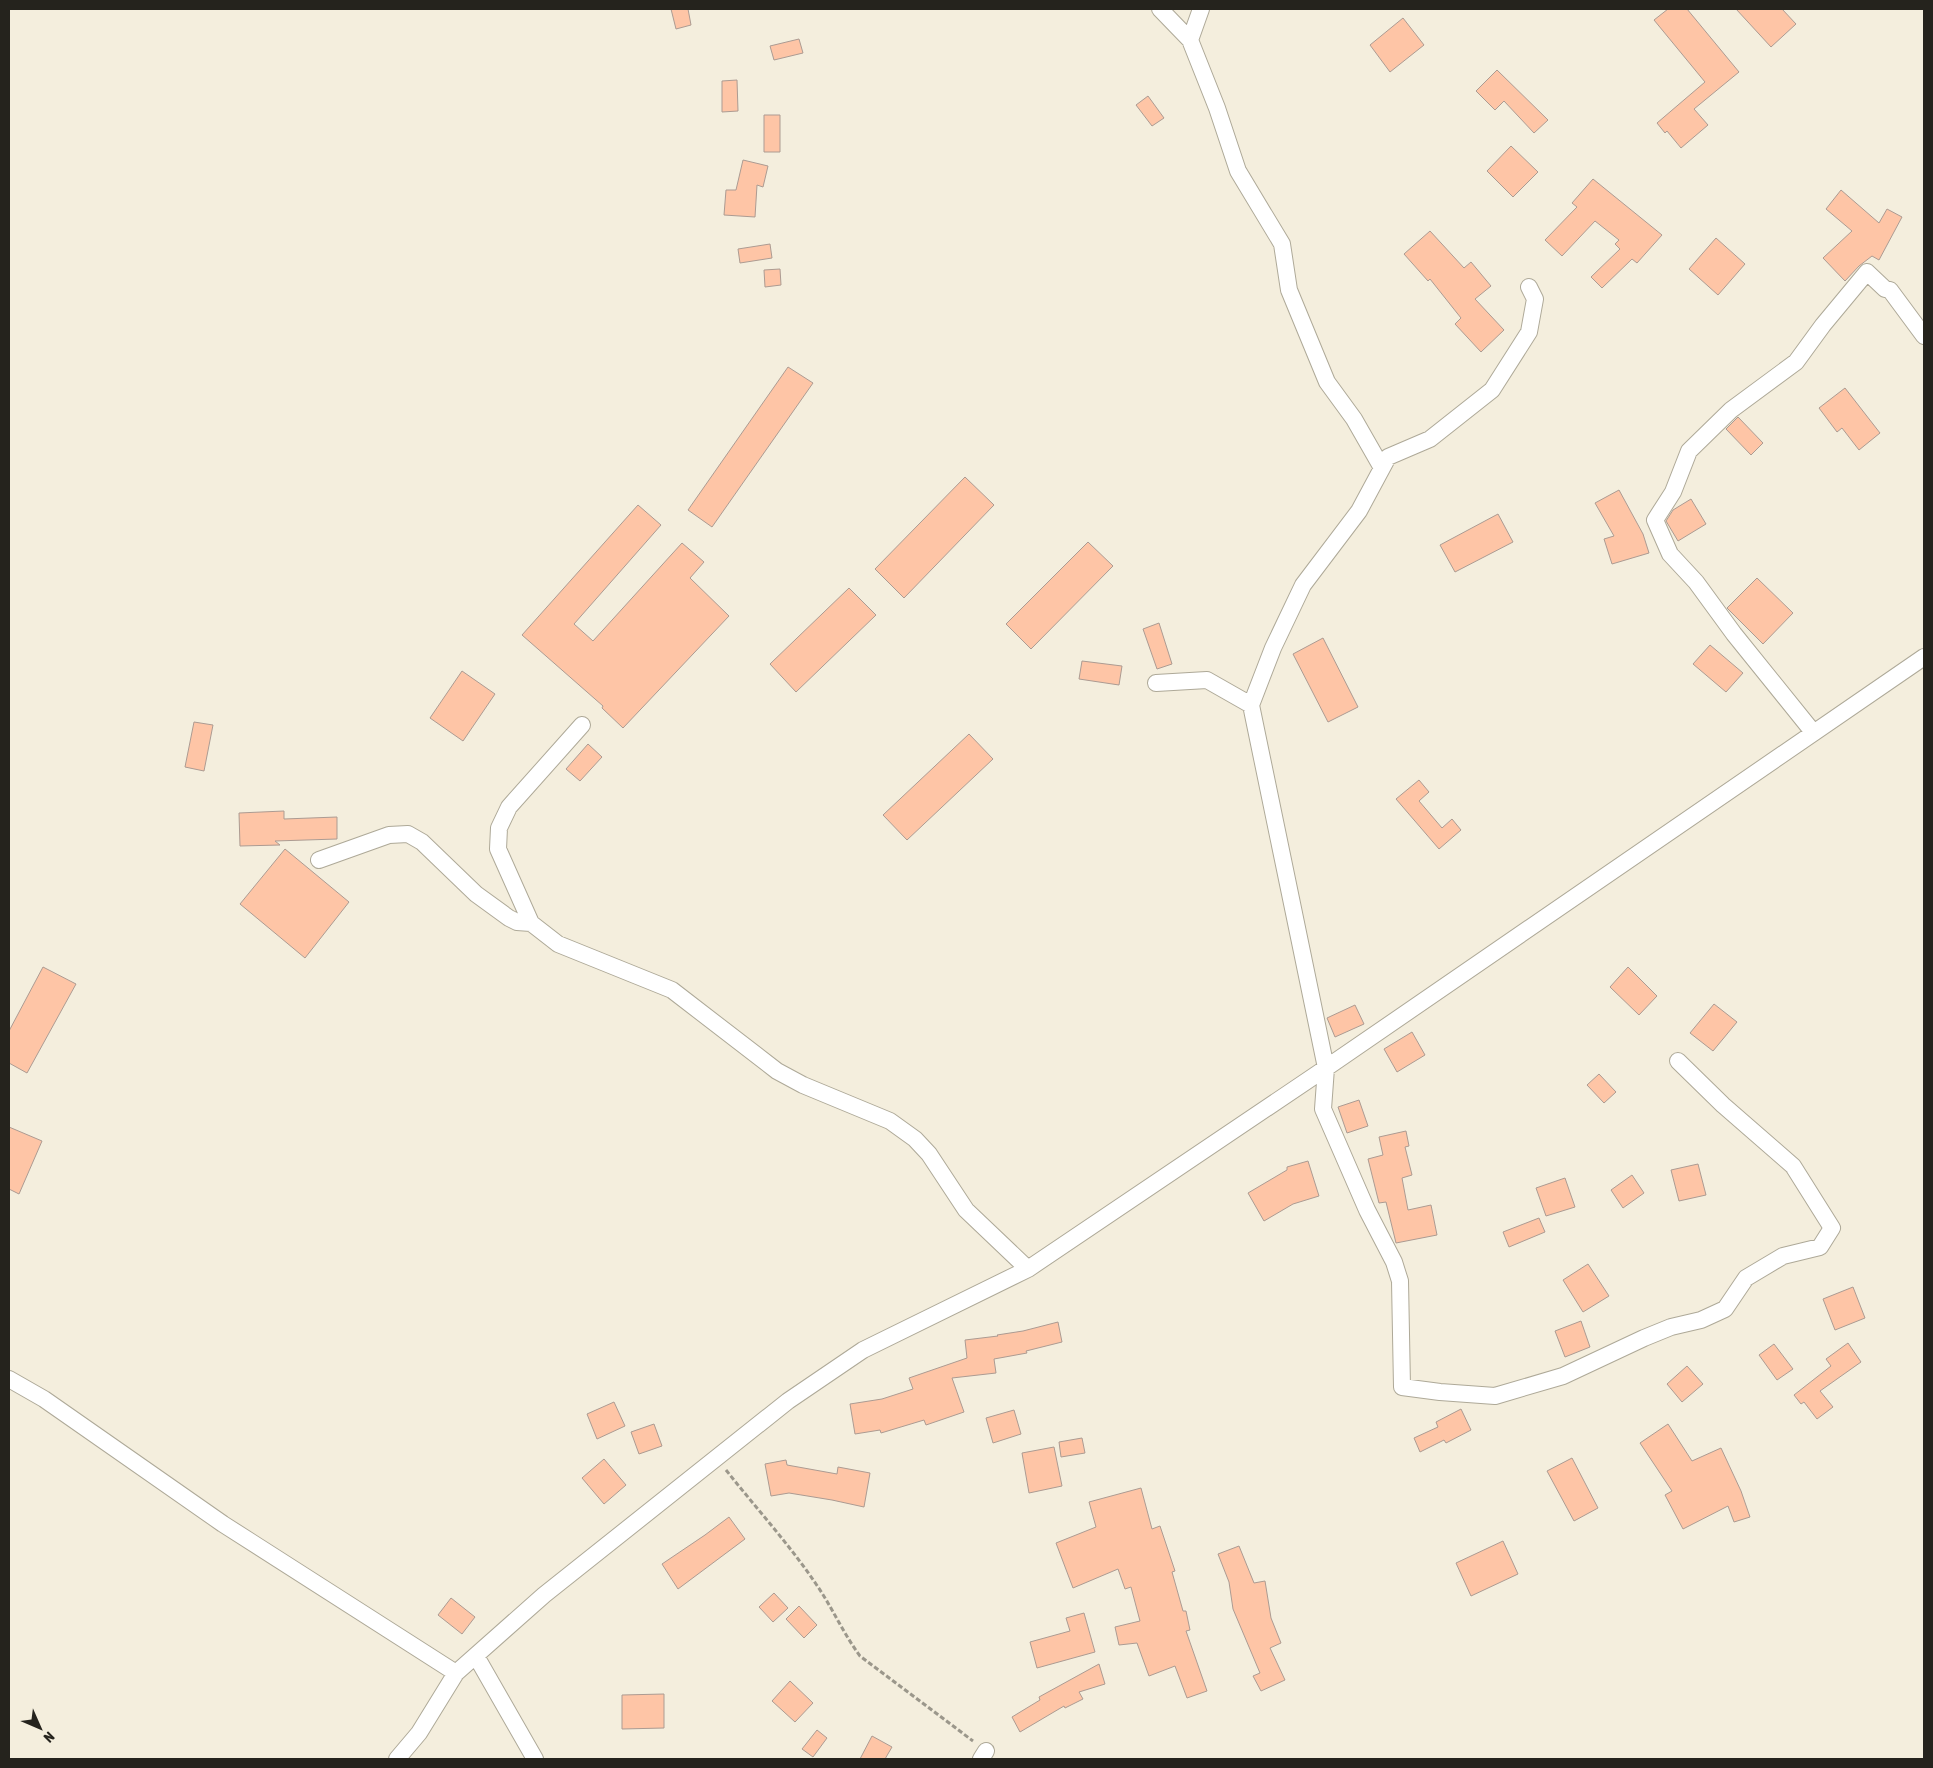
<svg xmlns="http://www.w3.org/2000/svg" width="1933" height="1768" font-family="'Asap Condensed',sans-serif">
	<style>
		.building { fill: #fec5a6; stroke: #ac9b92 }
		.lines { fill: none; stroke-linecap: round; stroke-linejoin: round }
		.street-casing { stroke: #aea998; stroke-width: 18 }
		.path { stroke: #9b978b; stroke-width: 3; stroke-dasharray: 5 2.5; stroke-linecap: butt }
		.street { stroke: #fff; stroke-width: 16 }
	</style>
	<rect width="100%" height="100%" fill="#f4eedd"/>
	<path class="building" d="M671,9H688L691,25L676,29Z
		M1668,9H1687L1739,72L1694,109L1708,125L1681,148L1667,131L1665,133L1657,123L1705,82L1654,20Z
		M1736,9H1782L1796,24L1771,47Z
		M1403,18L1424,45L1390,72L1370,45Z
		M799,39L803,53L774,60L770,46Z
		M1497,70L1548,120L1534,133L1504,101L1495,110L1476,91Z
		M737,80L738,111L722,112V81Z
		M1148,96L1164,118L1152,126L1136,105Z
		M764,115H780V152H764Z
		M1511,146L1538,172L1513,197L1487,171Z
		M743,160L768,166L763,187L757,185L755,217L724,215L726,190H736Z
		M1593,179L1662,235L1637,263L1632,259L1602,288L1591,277L1620,249L1615,244L1619,240L1595,221L1562,256L1545,240L1577,207L1572,203Z
		M1841,190L1879,223L1887,209L1902,217L1879,260L1872,256L1859,266L1845,281L1823,258L1852,231L1826,209Z
		M1430,231L1464,268L1471,262L1491,286L1475,299L1504,330L1481,352L1455,324L1461,318L1430,279L1428,281L1404,254Z
		M1716,238L1745,264L1718,295L1689,269Z
		M770,244L772,258L740,263L738,249Z
		M780,269L781,285L765,287L764,270Z
		M788,367L813,383L712,527L688,510Z
		M1845,388L1880,433L1859,450L1842,428L1837,432L1819,408Z
		M1738,417L1763,443L1751,455L1726,429Z
		M965,477L994,505L904,598L875,569Z
		M1619,490L1643,534L1649,553L1612,564L1604,539L1614,536L1595,503Z
		M1691,499L1706,524L1678,541L1666,521L1673,510Z
		M638,505L661,525L574,624L593,641L682,543L704,562L690,578L729,616L623,728L602,708L603,706L522,635Z
		M1498,514L1513,542L1455,572L1440,545Z
		M1088,542L1113,566L1031,649L1006,624Z
		M1757,578L1793,613L1763,644L1727,608Z
		M849,588L876,615L796,692L770,664Z
		M1159,623L1172,664L1157,669L1143,629Z
		M1323,638L1358,707L1328,722L1293,654Z
		M1710,645L1743,673L1726,692L1693,664Z
		M1082,661L1122,666L1119,685L1079,679Z
		M462,671L495,694L463,741L430,718Z
		M194,722L213,725L204,771L185,767Z
		M969,734L993,759L907,840L883,815Z
		M588,744L602,757L580,781L566,769Z
		M1419,780L1429,792L1419,801L1442,828L1452,819L1461,830L1439,849L1396,799Z
		M284,811V819L337,817V839L275,841L280,845L240,846L239,813Z
		M285,849L349,902L305,958L240,904Z
		M43,967L76,984L27,1073L9,1063V1031Z
		M1628,967L1657,996L1639,1015L1610,987Z
		M1714,1004L1737,1022L1713,1051L1690,1033Z
		M1355,1005L1364,1024L1335,1037L1327,1018Z
		M1412,1032L1425,1055L1397,1072L1384,1049Z
		M1599,1074L1616,1092L1604,1103L1587,1085Z
		M1359,1100L1368,1126L1347,1133L1338,1107Z
		M9,1127L42,1141L19,1194L9,1189Z
		M1406,1131L1409,1146L1405,1147L1412,1175L1402,1178L1408,1210L1431,1205L1437,1235L1396,1243L1386,1202L1379,1203L1368,1159L1383,1155L1379,1137Z
		M1308,1161L1319,1196L1293,1204L1264,1221L1248,1193L1287,1170V1167Z
		M1698,1164L1706,1195L1679,1201L1671,1170Z
		M1632,1175L1644,1193L1623,1208L1611,1190Z
		M1565,1178L1575,1207L1546,1216L1536,1188Z
		M1539,1218L1545,1232L1509,1247L1503,1232Z
		M1588,1264L1609,1296L1583,1312L1563,1280Z
		M1853,1287L1865,1318L1835,1330L1823,1299Z
		M1581,1321L1590,1347L1565,1357L1555,1331Z
		M1058,1322L1062,1342L1026,1351L1027,1353L994,1359L996,1373L952,1378L964,1412L926,1425L924,1420L881,1433L880,1430L855,1434L850,1404L882,1399L913,1389L909,1378L967,1358L965,1340L998,1336L997,1335L1023,1331Z
		M1848,1343L1861,1362L1820,1391L1833,1407L1817,1419L1804,1402L1801,1404L1794,1395L1831,1366L1826,1359Z
		M1774,1344L1793,1369L1777,1380L1759,1355Z
		M1687,1366L1703,1384L1682,1402L1667,1384Z
		M614,1402L625,1426L597,1439L587,1414Z
		M1461,1409L1471,1430L1446,1443L1444,1440L1420,1452L1414,1438L1438,1427L1436,1422Z
		M1014,1410L1021,1434L993,1443L986,1418Z
		M654,1424L662,1446L639,1454L631,1432Z
		M1668,1424L1692,1461L1721,1448L1741,1491L1750,1517L1734,1522L1728,1506L1683,1529L1665,1495L1672,1491L1640,1443Z
		M1082,1438L1085,1453L1061,1457L1059,1442Z
		M1054,1447L1062,1486L1029,1493L1022,1453Z
		M1572,1458L1598,1508L1574,1521L1547,1471Z
		M604,1459L626,1485L604,1504L582,1478Z
		M786,1460L787,1465L837,1474L838,1467L870,1473L864,1507L832,1500L789,1493L771,1496L765,1464Z
		M1141,1488L1152,1529L1160,1526L1175,1571L1172,1572L1183,1611H1186L1190,1630L1186,1631L1207,1691L1187,1698L1175,1666L1149,1676L1137,1643L1119,1645L1115,1627L1140,1621L1131,1587L1125,1589L1118,1569L1073,1588L1056,1543L1096,1527L1089,1502Z
		M729,1517L745,1539L678,1589L662,1564L705,1535Z
		M1503,1541L1518,1574L1471,1596L1456,1563Z
		M1239,1546L1254,1583L1265,1581L1271,1618L1281,1643L1270,1648L1285,1680L1261,1691L1253,1676L1260,1673L1233,1609L1229,1582L1218,1554Z
		M774,1593L788,1608L773,1622L759,1607Z
		M451,1598L475,1617L462,1634L438,1615Z
		M799,1606L817,1625L804,1638L786,1619Z
		M1084,1613L1095,1652L1037,1668L1030,1642L1070,1631L1066,1618Z
		M1099,1664L1105,1684L1079,1692L1083,1699L1065,1708L1064,1706L1020,1732L1012,1717L1040,1700L1039,1697Z
		M790,1681L813,1703L795,1722L772,1701Z
		M664,1694V1728L622,1729V1695Z
		M817,1730L827,1738L813,1757L802,1749Z
		M872,1736L892,1747L885,1759H860Z"/>
	<g class="lines">
		<g class="street-casing">
			<path id="street" d="M1160,9L1190,40L1217,108L1238,171L1282,244L1289,290L1327,382L1354,419L1382,468
				M1190,40L1201,9
				M1156,683L1207,680L1251,705L1326,1068L1323,1109L1367,1210L1394,1262L1400,1281L1402,1387L1440,1392L1495,1396L1563,1376L1644,1338L1671,1327L1701,1320L1725,1309L1746,1278L1783,1256L1820,1247L1832,1228L1793,1166L1723,1105L1678,1061
				M1251,705L1273,648L1303,585L1359,511L1388,457L1430,439L1492,390L1529,332L1535,299L1529,287
				M582,725L509,807L499,828L498,849L531,923L558,944L672,990L777,1071L803,1085L890,1121L915,1139L929,1154L966,1210L1028,1269
				M1813,732L1734,634L1696,582L1670,554L1655,520L1673,492L1689,451L1731,410L1796,362L1823,325L1867,272L1885,289L1890,290L1924,336
				M319,860L389,835L408,834L422,842L476,894L509,918L517,922L531,923
				M9,1379L44,1399L223,1524L456,1673
				M476,1656L535,1759
				M397,1759L419,1733L456,1673L544,1595L788,1401L863,1350L1028,1269L1326,1068L1924,657
				M981,1759L986,1751"/>
		</g>
		<path class="path" d="M726,1470C756,1508 789,1544 816,1584C832,1607 843,1633 860,1656L973,1741"/>
		<use href="#street" class="street"/>
	</g>
	<rect width="1933" height="1768" fill="none" stroke="#25231d" stroke-width="20"/>
	<g transform="translate(40 1728) rotate(135)" stroke="#f4eedd" stroke-width="4" paint-order="stroke">
	<path d="M0-4L9 19L0 12L-9 19Z" fill="#25231d"/>
	<text y="-8" font-size="14" font-weight="bold" text-anchor="middle" fill="#25231d">N</text>
	</g>
</svg>
